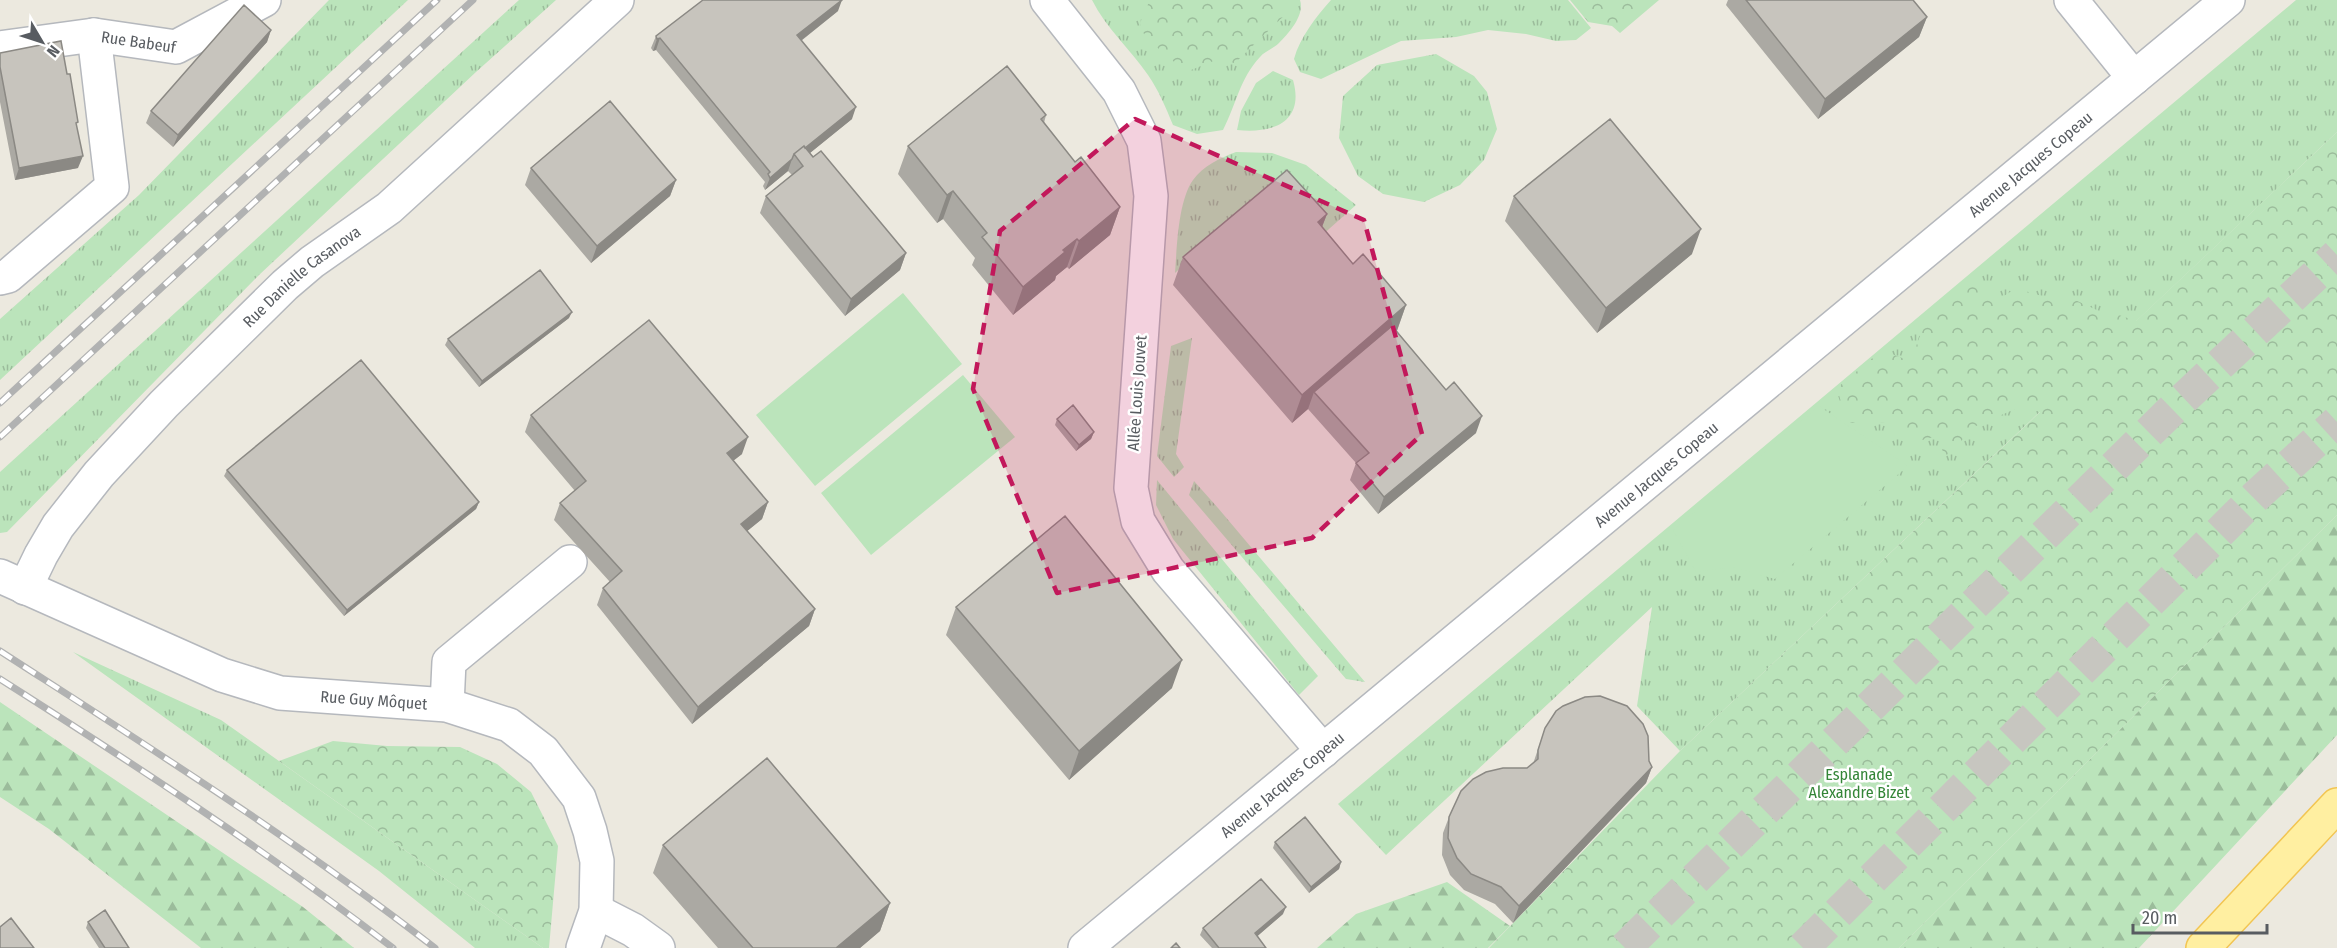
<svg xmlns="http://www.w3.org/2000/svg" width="2337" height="948" font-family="'Fira Sans Condensed',sans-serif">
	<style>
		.grass { fill: url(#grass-tufts) }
		.forest { fill: url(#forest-firs) }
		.park { fill: url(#park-crowns) }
		.garden { fill: #bbe4bb }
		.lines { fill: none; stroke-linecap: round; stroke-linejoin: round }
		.highway-tunnel { stroke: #c7c6c0; stroke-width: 33; stroke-dasharray: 33 16; stroke-linecap: butt }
		.minor-casing { stroke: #b5b8bd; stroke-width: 36 }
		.major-casing { stroke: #f2c552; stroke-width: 36 }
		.minor { stroke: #fff; stroke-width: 33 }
		.major { stroke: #ffefa1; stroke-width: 33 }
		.rail-casing { stroke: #b1b2b2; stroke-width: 7 }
		.rail { stroke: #fff; stroke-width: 4.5; stroke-dasharray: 14; stroke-linecap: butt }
		.wall { fill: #aba9a3 }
		.shaded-wall { fill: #8b8984 }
		.building { fill: #c7c4bd; stroke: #8b8984; stroke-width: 1.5 }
		.marked { fill: #c2185b; fill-opacity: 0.2; stroke: #c2185b; stroke-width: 4.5; stroke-dasharray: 12 8; stroke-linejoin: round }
		.labels { text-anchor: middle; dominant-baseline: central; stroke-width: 5; stroke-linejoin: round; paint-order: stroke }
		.street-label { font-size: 16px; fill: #585c61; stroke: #fff }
		.park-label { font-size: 16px; fill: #338537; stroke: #fff }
	</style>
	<defs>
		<pattern id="grass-tufts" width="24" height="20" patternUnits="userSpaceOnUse" patternTransform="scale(1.5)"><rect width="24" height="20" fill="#bbe4bb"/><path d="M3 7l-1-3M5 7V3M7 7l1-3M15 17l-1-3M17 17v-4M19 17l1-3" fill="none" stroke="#9bbc9b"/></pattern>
		<pattern id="forest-firs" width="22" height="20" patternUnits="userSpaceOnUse" patternTransform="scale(1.5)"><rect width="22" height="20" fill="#bbe4bb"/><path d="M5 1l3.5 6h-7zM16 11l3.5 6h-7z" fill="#9bbc9b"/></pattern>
		<pattern id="park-crowns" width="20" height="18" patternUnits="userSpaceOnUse" patternTransform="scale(1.5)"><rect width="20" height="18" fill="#bbe4bb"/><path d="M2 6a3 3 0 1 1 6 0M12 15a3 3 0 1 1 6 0" fill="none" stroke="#9bbc9b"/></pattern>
	</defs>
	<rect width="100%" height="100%" fill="#ece9df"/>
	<path class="grass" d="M329,0H408L0,380V319L139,195Z
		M519,0H556L476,72L259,275L7,532L0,533V472Z
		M1092,0H1300C1305,15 1289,33 1279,43C1273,49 1265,51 1260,57C1240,78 1236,105 1223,130L1197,134L1173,125C1166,108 1159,91 1148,75C1130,49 1106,28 1092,0Z
		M1331,0H1568L1591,28L1576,40L1556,41L1526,34L1488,30L1456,37L1401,41L1321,79L1300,72L1294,59C1300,37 1316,17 1331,0Z
		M2296,0H2337V132L1680,751L1637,706L1652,607L1386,855L1338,804Z
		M1436,54L1474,76L1487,92L1497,129L1484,160L1460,185L1424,202L1383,194L1358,176L1339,138L1343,96L1377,65Z
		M1273,71L1293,80C1305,122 1273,134 1237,130L1241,111L1256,83Z
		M1236,152L1272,153L1306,165L1356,205L1320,237L1207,244L1175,273C1177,247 1178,201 1193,180C1203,166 1220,158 1236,152Z
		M1192,338L1176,454L1184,467L1174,477L1157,456L1171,346Z
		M1157,480L1318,676L1299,695L1173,539L1156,505Z
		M1194,481L1218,508L1365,682L1346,679L1189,495Z
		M73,652L221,720L543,948H475L379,871Z"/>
	<path class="forest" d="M2337,515V735L2139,948H1899Z
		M0,702L303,907L354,948H201L49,829L0,797Z
		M1447,882L1510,926L1488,948H1317L1356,914Z"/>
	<path class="park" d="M1154,0H1283L1290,10L1234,64L1226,56L1186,72L1145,37L1140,23L1149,2Z
		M1570,0H1659L1620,33L1612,26L1588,22Z
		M2337,132V515L1899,948H1489L1680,751L2040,412L2022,406L1976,426L1945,457L1937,436L1915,442L1900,427L1889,422L1847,423L1837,388L1882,350L1902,358L1913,355C1918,341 1924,323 1934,311C1944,300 1961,296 1972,282L1995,302L2016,288L2051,299L2062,294L2099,311L2113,313L2136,321Z
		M333,741L387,746L460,747L497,764L531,792L558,846L549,948H543L279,761Z"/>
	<path class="garden" d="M903,293L962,364L815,486L756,415Z
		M963,375L1015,437L871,555L821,493Z
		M1819,406L1908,466L1775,579L1732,567L1696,572L1673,530Z"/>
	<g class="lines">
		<path class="highway-tunnel" d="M1625,948L2182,400L2337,255
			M1803,948L2255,497L2337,422"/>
		<g class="minor-casing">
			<g id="minor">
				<path d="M1047,0L1119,91L1144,141L1151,196L1131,488L1138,521L1168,570L1323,751"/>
				<path d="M2071,0L2134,78"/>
				<path id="s1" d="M0,48L94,35L176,47L264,0"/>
				<path d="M0,278L8,276L112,187L94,35"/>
				<path id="s2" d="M0,576L222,675L280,693L447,705L509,725L543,751L579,798L590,831L597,861L596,911L583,948"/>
				<path id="s3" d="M25,588L41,555L58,526L99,474L164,404L285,285L312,262L389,208L617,0"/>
				<path d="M447,705L449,662L570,562"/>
				<path d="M596,911L633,930L658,948"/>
				<path id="s4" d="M1085,948L2228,0"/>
			</g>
		</g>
		<g class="major-casing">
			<path id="major" d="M2203,948L2337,805"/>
		</g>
		<use href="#minor" class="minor"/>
		<use href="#major" class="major"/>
		<g class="rail-casing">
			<path id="rail" d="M0,403L437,0
				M0,437L473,0
				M0,651C147,746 296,840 435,948
				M0,679C134,764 267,851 393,948"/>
		</g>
		<use href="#rail" class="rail"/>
	</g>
	<path class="wall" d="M1728,0H1913L1927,17L1919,37L1818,119L1726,5Z
		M838,11L801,41L852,119L810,153L906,253L900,270L845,316L760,213L766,196L792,175L788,171L765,190L763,186L765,182L656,50L653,51L651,48L656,36Z
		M271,30L267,42L173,147L146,123L151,111Z
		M0,53L78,168L15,180L0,102Z
		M1046,115L1044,123L1075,162L1120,207L1110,235L1069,269L1067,267L1056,276L1055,280L1013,315L972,265L975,258L943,219L937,223L898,174L908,146Z
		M531,168L676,180L670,196L591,263L525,185Z
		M1514,196L1692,254L1597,333L1505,221Z
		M1327,214L1322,227L1353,264L1406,305L1397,331L1476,433L1378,514L1350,480L1356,463L1308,409L1292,423L1173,285L1183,257Z
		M569,318L479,387L445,345L448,339Z
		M531,415L742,454L733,461L768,502L762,519L747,531L815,609L809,626L692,724L597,605L603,588L610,582L554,520L560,503L575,491L525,432Z
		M1057,419L1094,432L1091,439L1076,451L1055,425Z
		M227,470L479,502L476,509L344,616L224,476Z
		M956,607L1172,688L1069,780L946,635Z
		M1545,728L1649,761L1652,767L1646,783L1513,923L1495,904L1464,890L1450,875L1442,855L1443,833L1449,817L1533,764Z
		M1275,842L1341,862L1339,869L1309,893L1273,848Z
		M663,845L890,903L880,931L860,948H718L653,873Z
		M1283,914L1257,936L1266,948H1212L1200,935L1203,928Z
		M88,922L129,948H99L86,928Z"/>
	<path class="shaded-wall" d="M842,0L838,11L793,47L797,35Z
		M1927,17L1919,37L1818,119L1825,99Z
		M271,30L267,42L173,147L178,135Z
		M660,38L656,50L653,51L657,39Z
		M856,107L852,119L800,161L796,156Z
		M83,156L78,168L15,180L19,168Z
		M792,159L788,171L765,190L770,178Z
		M676,180L670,196L591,263L597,246Z
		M953,191L943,219L937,223L947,195Z
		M1120,207L1110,235L1069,269L1079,241Z
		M1327,214L1316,242L1318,222Z
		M1701,229L1692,254L1597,333L1606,308Z
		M1077,239L1067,267L1056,276L1055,280L1013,315L1023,287L1063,250Z
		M906,253L900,270L845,316L851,299Z
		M1406,305L1396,333L1314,392L1308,409L1292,423L1302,395Z
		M572,312L569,318L479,387L482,381Z
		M1482,416L1476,433L1378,514L1384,497Z
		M1094,432L1091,439L1076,451L1079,445Z
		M748,437L742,454L721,470L727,453Z
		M479,502L476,509L344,616L347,610Z
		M768,502L762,519L735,541L741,524Z
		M815,609L809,626L692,724L698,707Z
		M1182,660L1172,688L1069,780L1079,751Z
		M1652,767L1646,783L1513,923L1519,906Z
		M1341,862L1339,869L1309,893L1311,887Z
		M890,903L880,931L860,948H836Z
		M1286,907L1283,914L1253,940L1255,933Z"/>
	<path class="building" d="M703,0H842L797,35L856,107L805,148L804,146L794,154L792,159L770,178L768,174L770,172L660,38L657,39L656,36Z
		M1746,0H1913L1927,17L1825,99Z
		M244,5L271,30L178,135L151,111Z
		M61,41L67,74H70L78,122L76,123L83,156L19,168L0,67V53Z
		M1007,66L1046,115L1041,119L1075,162L1081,157L1120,207L1079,241L1077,239L1063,250L1065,252L1023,287L982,237L987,233L953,191L947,195L908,146Z
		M610,101L676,180L597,246L531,168Z
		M1610,119L1701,229L1606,308L1514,196Z
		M804,146L813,157L821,151L906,253L851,299L766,196L803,166L794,154Z
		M1287,170L1327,214L1318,222L1353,264L1363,254L1406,305L1302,395L1183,257Z
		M540,270L572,312L482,381L448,339Z
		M649,320L748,437L727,453L768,502L741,524L815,609L698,707L603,588L622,571L560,503L586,481L531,415Z
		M1392,326L1446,390L1454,382L1482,416L1384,497L1356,463L1369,453L1314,392Z
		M361,360L479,502L347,610L227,470Z
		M1073,405L1094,432L1079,445L1057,419Z
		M1065,516L1182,660L1079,751L956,607Z
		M1600,696L1627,706L1643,724L1648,736L1649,761L1652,767L1519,906L1501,887L1471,874L1457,858L1448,838L1449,817L1461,791L1473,779L1486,772L1503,768H1527L1538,759V750L1545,728L1556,711L1563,706L1585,697Z
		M767,758L890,903L836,948H753L663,845Z
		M1305,817L1341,862L1311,887L1275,842Z
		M1261,879L1286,907L1255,933L1266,948H1219L1203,928Z
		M105,910L129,948H105L88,922Z
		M11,918L34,948H0V927Z
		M1176,943L1180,948H1171Z"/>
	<path class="marked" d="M1135,119L1364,220L1422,434L1312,538L1057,593L973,389L1000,231Z"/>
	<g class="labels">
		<g class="street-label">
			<text stroke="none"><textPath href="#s1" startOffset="140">Rue Babeuf</textPath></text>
			<text stroke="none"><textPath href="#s4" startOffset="1228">Avenue Jacques Copeau</textPath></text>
			<text stroke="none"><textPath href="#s3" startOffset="420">Rue Danielle Casanova</textPath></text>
			<text transform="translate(1137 393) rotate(-86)">Allée Louis Jouvet</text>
			<text stroke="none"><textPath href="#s4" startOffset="742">Avenue Jacques Copeau</textPath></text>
			<text stroke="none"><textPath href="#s2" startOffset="398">Rue Guy Môquet</textPath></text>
			<text stroke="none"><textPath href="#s4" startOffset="256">Avenue Jacques Copeau</textPath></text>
		</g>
		<g class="park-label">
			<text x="1859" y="774">Esplanade<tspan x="1859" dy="18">Alexandre Bizet</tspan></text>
		</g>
	</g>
	<g transform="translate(42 42) rotate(129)" stroke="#ffffff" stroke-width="4.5" paint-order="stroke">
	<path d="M0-4.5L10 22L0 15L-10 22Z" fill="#585c61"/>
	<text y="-9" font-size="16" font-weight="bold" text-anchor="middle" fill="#585c61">N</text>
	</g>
	<path d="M2133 924v9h134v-9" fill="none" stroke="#585c61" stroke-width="3"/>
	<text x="2142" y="924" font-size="18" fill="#585c61" stroke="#ffffff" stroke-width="4.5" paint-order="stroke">20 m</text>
</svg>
